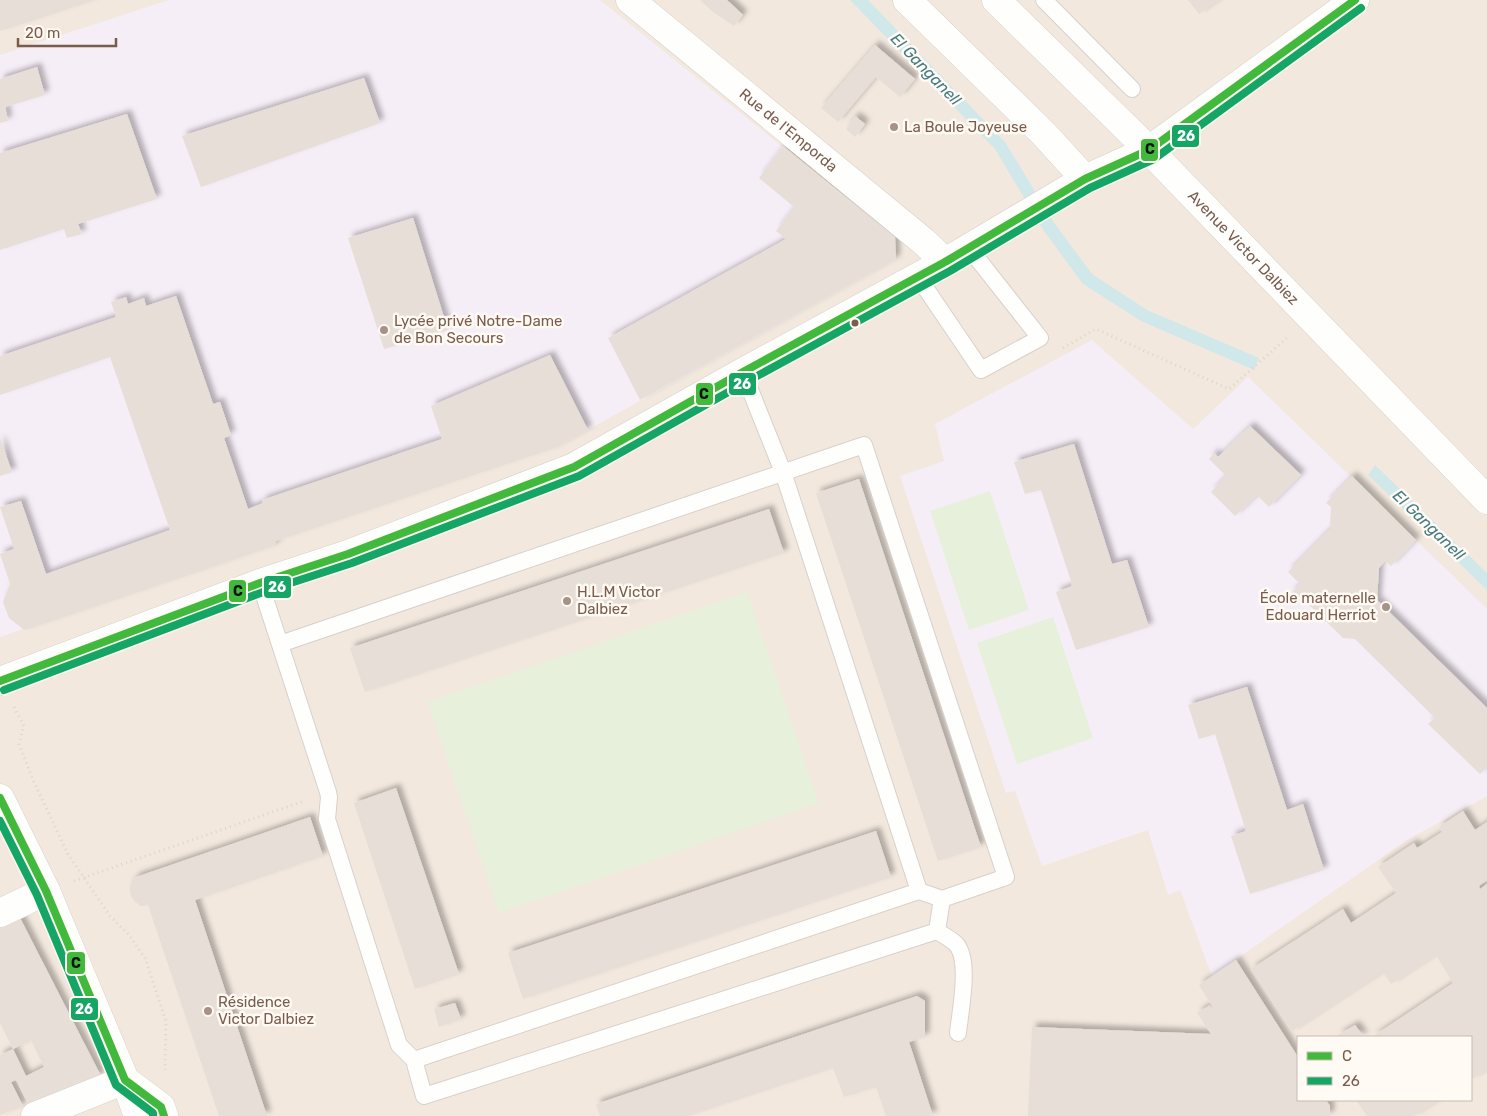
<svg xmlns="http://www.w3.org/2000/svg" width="1487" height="1116" font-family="Rubik,sans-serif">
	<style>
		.residential { fill: #f2e8de; fill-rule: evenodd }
		.education { fill: #f6eef6 }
		.green { fill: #e7f0db }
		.water { fill: #d0e8ea }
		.building { fill: #e6ded7; filter: url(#shadow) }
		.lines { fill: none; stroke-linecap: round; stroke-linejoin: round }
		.lane-casing { stroke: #d7d1cb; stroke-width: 18 }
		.street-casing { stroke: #d7d1cb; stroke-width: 29 }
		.secondary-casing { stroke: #d9d2cb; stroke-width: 29 }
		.path { stroke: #dcd5d0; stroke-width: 3; stroke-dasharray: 1 4; stroke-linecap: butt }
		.lane { stroke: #fefefd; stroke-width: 16 }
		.street { stroke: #fefefd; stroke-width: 28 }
		.secondary { stroke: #fefefd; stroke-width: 28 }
		.bus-1-casing { stroke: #fffaf3; stroke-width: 11 }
		.bus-2-casing { stroke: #fffaf3; stroke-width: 11 }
		.bus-1 { stroke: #40b93c; stroke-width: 8 }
		.bus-2 { stroke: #15a565; stroke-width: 8 }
		.poi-dot { fill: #a69286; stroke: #fffaf3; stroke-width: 2 }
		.bus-dot { fill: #7a5c4d; stroke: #fffaf3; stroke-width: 2 }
		.labels { text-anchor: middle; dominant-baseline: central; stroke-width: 5; stroke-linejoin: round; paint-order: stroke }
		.poi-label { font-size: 15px; fill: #7a5c4d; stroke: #fffaf3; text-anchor: start }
		.street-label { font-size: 15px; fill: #7a5c4d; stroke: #fffaf3 }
		.water-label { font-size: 16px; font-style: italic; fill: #437c86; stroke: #fffaf3 }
		.line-badge { stroke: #fffaf3; stroke-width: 2 }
		.badge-label { font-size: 14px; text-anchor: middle; font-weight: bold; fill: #fff }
		.pale-badge-label { font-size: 14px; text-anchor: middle; font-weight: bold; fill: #111 }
	</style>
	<defs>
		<filter id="shadow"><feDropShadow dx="4.5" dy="-4.5" stdDeviation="2.5" flood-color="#0004"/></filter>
	</defs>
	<rect width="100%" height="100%" fill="#f9f5f0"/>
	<path class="residential" d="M0,0H1487V1116H0ZM1298,1037H1471V1100H1298Z"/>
	<path class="education" d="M169,0H600L895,237L896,259L555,448L276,541L274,546L26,630L23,629L0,637V55Z
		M1092,340L1193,429L1248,377L1487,609V796L1407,840L1212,976L1180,890L1168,895L1148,830L1042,866L1015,791L1006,793L900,476L944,461L935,424Z"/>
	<path class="green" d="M990,491L1029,610L969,630L930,511Z
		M747,592L819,803L499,913L428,702Z
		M1053,617L1093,738L1017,764L977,643Z"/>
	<path class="water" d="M850,0H868L1005,142L1055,224L1092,274L1147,310L1259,358L1254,370L1141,321L1083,284L1044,231L995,149Z
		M1375,465L1487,573V590L1368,475Z"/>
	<path class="building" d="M0,0H95L0,31Z
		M700,0H727L743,15L734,26L713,12Z
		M1188,0H1219L1199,14Z
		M875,45L915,79L900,97L876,77L838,122L821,108Z
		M37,67L45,95L5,107L8,121L0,123V79Z
		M364,78L380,123L201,187L182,136Z
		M127,114L157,199L78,224L82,234L67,238L64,229L0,250V153Z
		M855,116L865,124L855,137L846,129Z
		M783,146L895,237L896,259L640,400L608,338L786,239L776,231L794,207L759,178Z
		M413,218L448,330L384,349L348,238Z
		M176,296L213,404L220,402L231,435L224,438L248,509L263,503L262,500L442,439L431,406L550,355L588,430L555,448L276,541L274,546L26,630L23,629L9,618L3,602L10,584L0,554L14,549L0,507L21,501L46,574L170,530L110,357L0,395V356L116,317L111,302L126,297L128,304L144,298L146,306Z
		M1250,426L1301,475L1269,507L1257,495L1235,516L1211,492L1226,476L1209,459L1214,453L1218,457Z
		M0,438L12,472L0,476Z
		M1074,444L1112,564L1127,560L1149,627L1076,650L1056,592L1072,586L1070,578L1041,490L1025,494L1014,462Z
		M1352,476L1416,540L1391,566L1385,561L1379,568L1377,600L1487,708V767L1480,774L1428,724L1435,718L1355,639L1343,638L1300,596L1297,599L1291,593L1300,584L1288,572L1332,527L1330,524L1331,507L1326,503Z
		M859,479L981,847L938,861L816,493Z
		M769,509L784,553L365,692L350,648Z
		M1247,687L1287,810L1303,804L1324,870L1250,894L1231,836L1246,831L1215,734L1199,739L1188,705Z
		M396,788L459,974L415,989L354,803Z
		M1463,811L1475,830L1487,822V880L1479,886L1480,889L1487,884V1069L1471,1080V1037H1372L1453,983L1436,955L1391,984L1383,972L1292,1031L1251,969L1343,909L1351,923L1396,893L1378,867L1414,843L1417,848L1442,832L1439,827Z
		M310,817L323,856L195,900L267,1116H219L148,905L141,906L135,902L130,894V885L136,877Z
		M876,831L891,877L523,999L508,953Z
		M17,912L101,1076L28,1104L16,1080L11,1082L23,1106L0,1115V1055L13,1049L26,1076L44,1067L31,1040L13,1049L0,1023V920Z
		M1236,960L1298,1057V1100H1326L1330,1106V1116H1028L1032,1027L1211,1034L1197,1013L1210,1005L1211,1008L1212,1006L1199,985Z
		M917,996L925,1001V1037L909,1042L933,1116H886L876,1087L844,1097L833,1068L688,1116H600L596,1104Z
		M455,1003L461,1019L439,1027L434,1009Z
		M1355,1025L1364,1037H1339L1338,1035Z
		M1356,1100H1439L1414,1116H1367Z"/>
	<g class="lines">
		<g class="lane-casing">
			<path id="lane" d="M1044,0L1132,89
				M918,277L981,370L1040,338L969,248
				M743,372L783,472L919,891
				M260,583L328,792L329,797L327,819L399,1045L414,1060L424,1096L937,931
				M280,644L864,445L1006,877L942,899L919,891L414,1060
				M937,931C943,935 951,939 956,944C971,960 960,1012 958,1033
				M937,931L942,899"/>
		</g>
		<g class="street-casing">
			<g id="street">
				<path id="s1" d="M630,0L923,241L945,262"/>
				<path d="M907,0L1044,134L1085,179"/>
				<path d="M0,681L260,583L348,554L574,467L743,372L945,262L1085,179L1149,150L1355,0"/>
				<path d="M0,913L46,891"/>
				<path d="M35,1116L125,1080"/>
			</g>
		</g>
		<g class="secondary-casing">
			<g id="secondary">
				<path id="s2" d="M996,0L1149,150L1487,500"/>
				<path d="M0,798L46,891L125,1080L138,1116"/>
				<path d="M125,1080L161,1107L164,1116"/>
			</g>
		</g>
		<path class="path" d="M1063,348L1096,329L1229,389L1288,337
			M14,707L24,726L19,744L33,780L68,854L110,916L129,935L145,958L166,1021L165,1070
			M74,881L304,801"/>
		<use href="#lane" class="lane"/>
		<use href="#street" class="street"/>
		<use href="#secondary" class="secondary"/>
		<g class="bus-1-casing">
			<path id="bus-1" d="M0,681L260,583L348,554L574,467L743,372L945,262L1085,179L1149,150L1355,0
				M0,798L46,891L125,1080L161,1107L164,1116"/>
		</g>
		<g class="bus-2-casing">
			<path id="bus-2" d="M4,690L263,592L352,563L579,476L748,381L950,271L1090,188L1154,159L1361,8
				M0,821L37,895L116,1085L153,1113V1116"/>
		</g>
		<use href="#bus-1" class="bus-1"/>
		<use href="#bus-2" class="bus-2"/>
	</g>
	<g class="poi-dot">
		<circle cx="894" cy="127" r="5"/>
		<circle cx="384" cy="330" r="5"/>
		<circle cx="567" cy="601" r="5"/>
		<circle cx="1386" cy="607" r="5"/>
		<circle cx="208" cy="1011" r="5"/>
	</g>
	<circle class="bus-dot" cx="855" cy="323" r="4.5"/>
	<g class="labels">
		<g class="poi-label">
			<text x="904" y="127">La Boule Joyeuse</text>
			<text x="394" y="321">Lycée privé Notre-Dame<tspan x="394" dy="17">de Bon Secours</tspan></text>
			<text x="577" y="592">H.L.M Victor<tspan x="577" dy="17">Dalbiez</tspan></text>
			<text x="1376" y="598" text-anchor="end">École maternelle<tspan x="1376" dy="17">Edouard Herriot</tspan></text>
			<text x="218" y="1002">Résidence<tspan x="218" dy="17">Victor Dalbiez</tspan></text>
		</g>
		<g class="street-label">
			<text stroke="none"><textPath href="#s1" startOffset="205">Rue de l'Emporda</textPath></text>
			<text stroke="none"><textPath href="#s2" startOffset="350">Avenue Victor Dalbiez</textPath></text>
		</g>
		<g class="water-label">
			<text transform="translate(926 69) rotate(46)">El Ganganell</text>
			<text transform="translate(1429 525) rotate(44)">El Ganganell</text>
		</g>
	</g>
	<g class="line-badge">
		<rect x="1171" y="124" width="29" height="24" rx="5" fill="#15a565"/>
		<rect x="1140" y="138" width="19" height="24" rx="5" fill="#40b93c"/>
		<rect x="728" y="372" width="29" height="24" rx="5" fill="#15a565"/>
		<rect x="695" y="382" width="19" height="24" rx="5" fill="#40b93c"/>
		<rect x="263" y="575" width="29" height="24" rx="5" fill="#15a565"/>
		<rect x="228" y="579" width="19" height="24" rx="5" fill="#40b93c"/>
		<rect x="66" y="951" width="20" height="24" rx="5" fill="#40b93c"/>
		<rect x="70" y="997" width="29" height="24" rx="5" fill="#15a565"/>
	</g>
	<g class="badge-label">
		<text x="1186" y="141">26</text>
		<text x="742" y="389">26</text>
		<text x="277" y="592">26</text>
		<text x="84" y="1014">26</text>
	</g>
	<g class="pale-badge-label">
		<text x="1150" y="154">C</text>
		<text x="704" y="399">C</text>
		<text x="238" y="596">C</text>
		<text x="76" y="968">C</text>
	</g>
	<rect x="1297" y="1036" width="175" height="65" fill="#fffaf3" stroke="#cabbb1"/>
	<rect x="1307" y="1052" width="25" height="8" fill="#40b93c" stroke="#cabbb1"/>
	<text x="1342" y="1061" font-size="15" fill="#7a5c4d">C</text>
	<rect x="1307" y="1077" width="25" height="8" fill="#15a565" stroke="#cabbb1"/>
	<text x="1342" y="1086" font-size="15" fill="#7a5c4d">26</text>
	<path d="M18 38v8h98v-8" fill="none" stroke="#7a5c4d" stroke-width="2.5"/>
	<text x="25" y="38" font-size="15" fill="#7a5c4d" stroke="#fffaf3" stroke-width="4" paint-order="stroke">20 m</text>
</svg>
